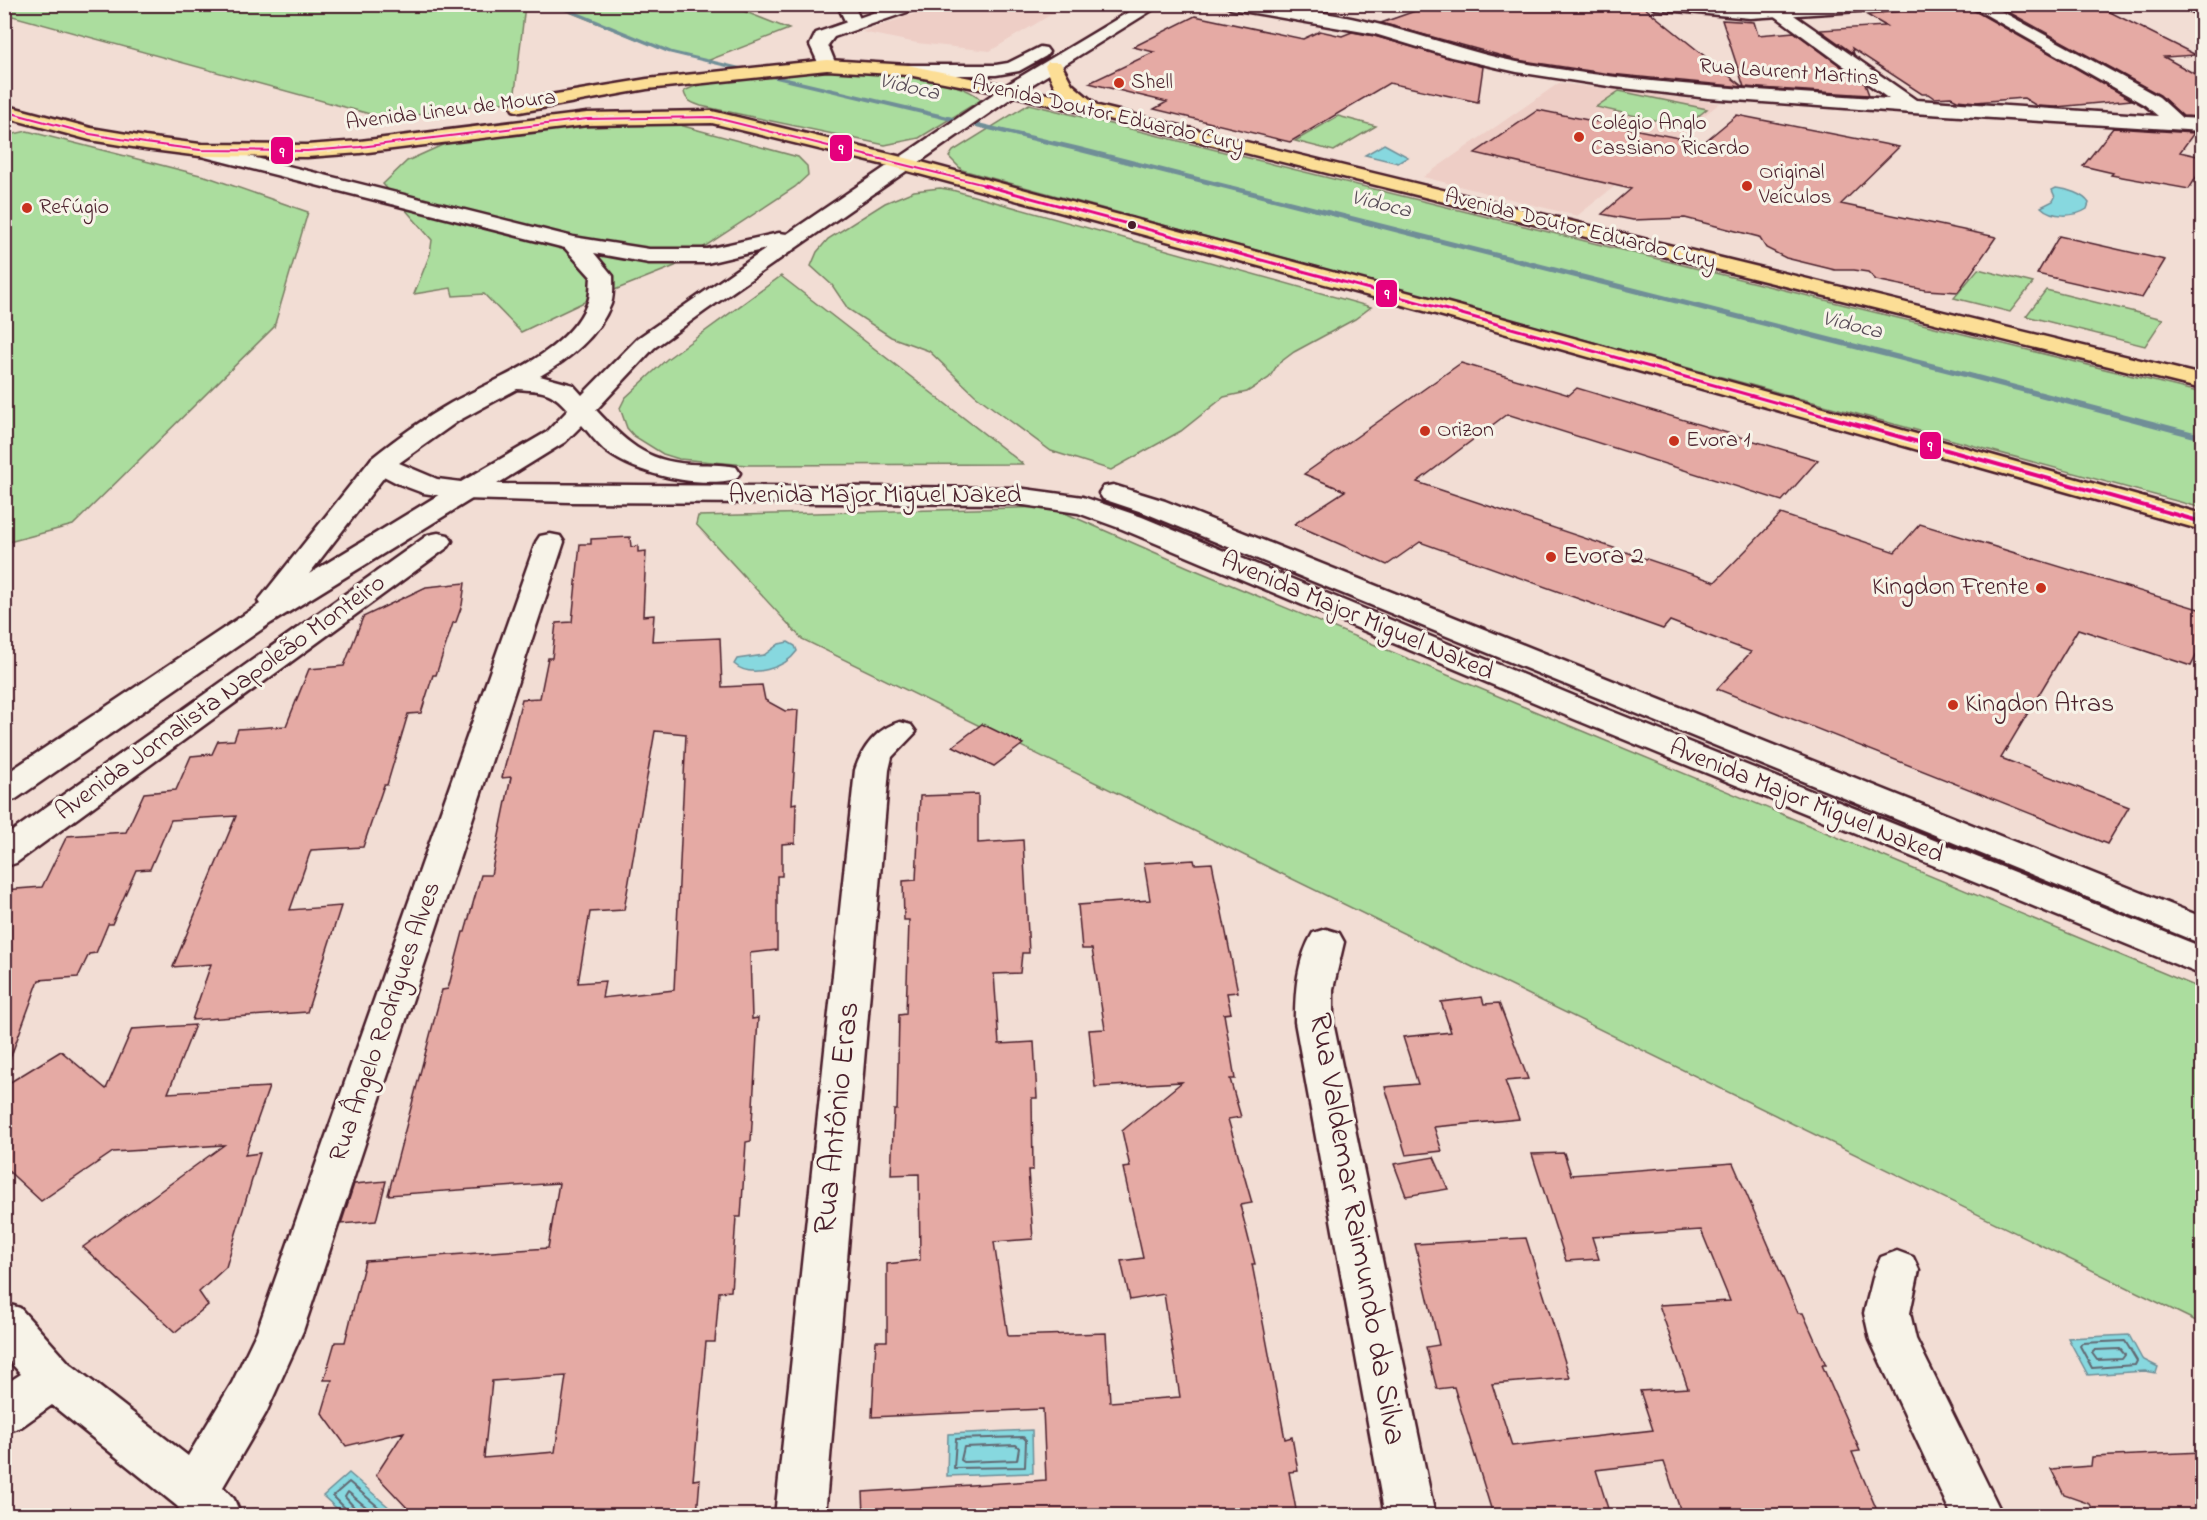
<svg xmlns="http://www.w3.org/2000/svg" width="2207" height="1520" font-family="'Indie Flower',sans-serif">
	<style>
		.built { fill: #eecec6 }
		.green { fill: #abdd9e; stroke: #7a7e64; stroke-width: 1.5 }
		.water { fill: #87d8df; stroke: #6f8e97; stroke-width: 1.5 }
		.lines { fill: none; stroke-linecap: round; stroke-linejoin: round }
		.shore { stroke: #626973; stroke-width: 2 }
		.stream { fill: #6f8e97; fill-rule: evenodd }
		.building { fill: #e5aaa4; stroke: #4a1f2b; stroke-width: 1.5; fill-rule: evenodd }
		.minor-casing { stroke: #4a1f2b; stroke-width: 5 }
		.tertiary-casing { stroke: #4a1f2b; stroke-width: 5 }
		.secondary-casing { stroke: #4a1f2b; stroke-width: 5 }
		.primary-casing { stroke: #4a1f2b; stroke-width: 5 }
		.minor { fill: #f7f3e8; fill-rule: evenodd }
		.tertiary { fill: #f7f3e8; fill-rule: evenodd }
		.secondary { fill: #f7f3e8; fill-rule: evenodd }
		.primary { fill: #fcde96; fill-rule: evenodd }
		.bus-1-far2-casing { stroke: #f7f3e8; stroke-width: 4.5 }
		.bus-1-far1-casing { stroke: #f7f3e8; stroke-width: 6 }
		.bus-1-casing { stroke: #f7f3e8; stroke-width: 8 }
		.bus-1-far2 { stroke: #e5007d; stroke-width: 2 }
		.bus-1-far1 { stroke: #e5007d; stroke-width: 3 }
		.bus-1 { stroke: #e5007d; stroke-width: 4 }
		.poi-dot { fill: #c8321e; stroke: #f7f3e8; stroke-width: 2 }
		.bus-dot { fill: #4a1f2b; stroke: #f7f3e8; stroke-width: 2 }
		.labels { text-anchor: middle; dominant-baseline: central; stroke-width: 6; stroke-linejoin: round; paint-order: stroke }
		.far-street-label { font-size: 22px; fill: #4a1f2b; stroke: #f7f3e8 }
		.far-poi-label { font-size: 22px; fill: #4a1f2b; stroke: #f7f3e8; text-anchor: start }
		.far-water-label { font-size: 22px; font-style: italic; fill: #594d58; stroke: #f7f3e8 }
		.street-label { font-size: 26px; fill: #4a1f2b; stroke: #f7f3e8 }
		.poi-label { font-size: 26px; fill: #4a1f2b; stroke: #f7f3e8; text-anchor: start }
		.near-street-label { font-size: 32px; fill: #4a1f2b; stroke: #f7f3e8 }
		.line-badge { stroke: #f7f3e8; stroke-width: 2 }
		.badge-label { font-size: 16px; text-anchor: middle; font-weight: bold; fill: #fff }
	</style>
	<rect width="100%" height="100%" fill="#f2ddd4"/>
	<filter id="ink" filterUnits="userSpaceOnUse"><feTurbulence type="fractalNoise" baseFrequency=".0167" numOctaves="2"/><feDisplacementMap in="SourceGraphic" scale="12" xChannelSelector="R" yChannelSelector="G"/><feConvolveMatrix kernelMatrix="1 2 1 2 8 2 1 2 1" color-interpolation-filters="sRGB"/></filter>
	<g filter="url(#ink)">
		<path class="built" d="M942,4H1067V5L990,51L917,43L862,32Z
			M1559,83L1720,103L1577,216L1423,177Z"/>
		<path class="green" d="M4,5L5,4L525,5L514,101L388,119L5,14Z
			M552,5H728L789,29L707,61L670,52Z
			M831,71C863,72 960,76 981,100L919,138L885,145L701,106C693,103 685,101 684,91L700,84Z
			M1619,91L1707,109L1685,127L1596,107Z
			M1029,104L2202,393V508L962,170L949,157L953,151Z
			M1338,116L1376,126L1334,151L1295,141Z
			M672,123L798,157L807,166L808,175L795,187L675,266L582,303L521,332L484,294L453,296L451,288L414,294L430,254L432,240L383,184L407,161L449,142L527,130Z
			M27,131L208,177L308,212L274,327L73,525L5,543V136Z
			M940,188L952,190L1371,307L1355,319L1294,352L1278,364L1269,378L1247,392L1224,397L1181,431L1111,470L1051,451L975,395L929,351L891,337L848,309L832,285L811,266L817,252L828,239L885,203L914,191Z
			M1978,269L2033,283L2010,312L1954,298Z
			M781,276L1023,464L747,465L679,459L663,454L634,436L627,428L620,408L625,398L667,359Z
			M2046,290L2163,319L2145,346L2026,316Z
			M1051,507L1188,567L2202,989V1324L802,639L696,524L698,516Z"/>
		<path class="water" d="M1384,144L1408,157L1398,163L1365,155Z
			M2056,188C2067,189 2083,194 2089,203L2087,209C2075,217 2052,218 2041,207L2053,201L2055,197L2052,190Z
			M788,642L795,646L797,651C785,668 751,679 734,664L737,659L764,655L779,644Z
			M2129,1335L2142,1359L2158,1367L2156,1373L2145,1371L2088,1375L2068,1338Z
			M1032,1430L1033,1473L947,1476L948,1434Z
			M349,1473L398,1515H344L323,1496Z"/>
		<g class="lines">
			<path class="shore" d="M2125,1341L2137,1361L2135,1365L2092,1368L2080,1346L2082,1343Z
				M2120,1349L2125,1355L2122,1359L2097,1360L2092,1353L2095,1350Z
				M1023,1437L1026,1440L1025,1467L954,1468L956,1439Z
				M1016,1445L1019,1448L1017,1460L964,1462L961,1460L964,1447Z
				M348,1516L347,1510L333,1496L349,1482L389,1516
				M355,1516L354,1507L345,1497L348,1492L377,1516"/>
			<path class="stream" d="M549,4H558L672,51L1080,147L1955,369L2202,434V440L1949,373L1076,151L668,53Z"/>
		</g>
		<path class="building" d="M1435,4H1640L1743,87L1610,74L1517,60L1381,23Z
			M1994,4H2094L2196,55L2164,57L2202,78V117L2183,116L2160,95Z
			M1966,6L2132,100L2056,107L2037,106L2024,98L1976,102L1957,100L1951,97L1934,98L1928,94H1922L1852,48L1854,54L1820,30L1886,26L1867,15L1880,14L1878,13Z
			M1195,16L1303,39L1320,31L1342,36L1352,32L1374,36L1483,67L1478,102L1389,83L1290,142L1154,109L1167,102L1089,83L1154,52L1133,47Z
			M1722,20L1754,22L1758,35L1794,32L1865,84L1869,95L1744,87Z
			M1538,110L1703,143L1737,115L1899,147L1841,204L1996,237L1958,292L1925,290L1876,280L1868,272L1854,270H1835L1786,258L1766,248L1759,237L1685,218L1633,220L1602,214L1631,189L1475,153Z
			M2113,128L2194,133L2180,152L2202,157V168L2189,189L2111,175L2113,173L2083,166Z
			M2059,236L2165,260L2142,298L2037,274Z
			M1461,363L1569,395L1577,388L1818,460L1782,501L1507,414L1417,482L1715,582L1781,514L1895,552L1920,524L2202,610V644L2191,666L2078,629L2001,758L2129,807L2107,844L1717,689L1751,652L1670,621L1663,629L1420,542L1387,565L1294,524L1345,491L1304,474Z
			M630,537L631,547L638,546V552L646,551L643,616L654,615L652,641L720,638L722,687L762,685L765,700L785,711L798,710L792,804L796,803L795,843L782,844V876H777V950L750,953L752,1019L758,1018L751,1141L746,1142L741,1217H736L731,1291L719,1292L715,1342H706L693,1480L700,1479L697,1515L413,1514L376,1475L404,1432L346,1446L322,1413L332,1380H324L335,1342H345L365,1261L548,1248L559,1183L388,1195L442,990L448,989L463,932H465L481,875H491L511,777L502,778L522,699L540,698L548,658H552L556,623L572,622L580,544H591V539ZM655,731L686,734L674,990L602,998L605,981L578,983L590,912L624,910ZM566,1376L555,1452L484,1458L492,1381Z
			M465,583L462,605L456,622L453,623L436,675H433L421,713L408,714L387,785H384L363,847L311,850L290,910L341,906L307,1012L192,1020L211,964L173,967L236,816L171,820L150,869L136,870L112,924H108L96,953L89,954L78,977L39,980L8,1064L4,1063V890L42,887L67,836L126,832L144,793L176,790L191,756L212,754L218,741L234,740L238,729L286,726L309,669L344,666L363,617L426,587Z
			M982,724L1023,744L994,766L953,746Z
			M978,794V843L1023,840L1029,953H1022L1020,973L994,974L999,1044L1034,1042L1037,1098H1032L1033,1170H1028L1033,1239L994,1242L1008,1336L1106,1333L1110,1402L1180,1397L1164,1294L1130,1300L1121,1261L1143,1258L1123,1168L1130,1167L1122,1131L1182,1082L1095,1087L1089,1030L1105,1029L1092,949H1082L1078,905L1150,900L1144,863L1194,860L1195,864L1212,863L1238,992L1227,993L1231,1013L1224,1014L1235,1079H1230L1241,1117L1228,1119L1252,1203L1240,1205L1255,1264H1252L1285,1439L1292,1437L1298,1471L1289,1472L1297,1515H864L863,1492L1046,1480L1043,1409L872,1417L876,1341H887V1264L920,1260L919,1174L891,1175L894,1110H897L899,1015L906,1014L909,920H904L903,881L916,880L920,796Z
			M1482,997L1484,1004L1499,1003L1528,1079L1505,1081L1519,1119L1434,1127L1442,1151L1406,1155L1385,1087L1418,1084L1403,1037L1451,1032L1441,1002Z
			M195,1025L168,1093L269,1087L245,1155L260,1153L226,1267L199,1292L208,1305L175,1332L83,1247L224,1145L113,1152L41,1201L4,1167V1086L61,1051L106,1089L132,1029Z
			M1564,1153L1571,1175L1733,1163L1798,1313H1803L1826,1365H1822L1860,1451L1852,1452L1879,1515H1682L1664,1462L1596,1470L1610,1515H1493L1454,1387L1437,1389L1426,1347L1439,1345L1415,1244L1526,1238L1570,1378L1492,1384L1512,1446L1653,1430L1640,1391L1688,1388L1659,1305L1730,1301L1701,1230L1592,1237L1599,1259L1566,1261L1532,1154Z
			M1434,1157L1448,1189L1406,1196L1394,1164Z
			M386,1181L376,1221L341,1224L354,1184Z
			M2202,1452V1515H2096L2090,1504L2064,1495L2051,1469L2091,1466L2092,1457Z"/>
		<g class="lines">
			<g class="minor-casing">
				<path id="minor" d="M837,4H853L862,23L860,27H848Z
					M1223,4C1275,4 1330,12 1381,25C1427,36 1471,53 1517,62C1640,85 1765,90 1889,99L1759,4H1778L1916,100L2158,116L2145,105L1967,4H1988L2159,97L2182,118L2202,119V131L1913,113L1708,98L1615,87L1517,72L1451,57L1375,34L1231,9Z
					M2180,4L2202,5V16L2182,7Z
					M438,533L448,535L452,541L448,547L16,863L4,867V837L428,535Z
					M550,534L560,536L564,542L303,1331L266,1413L223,1487L234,1499L241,1516H184L177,1506L52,1405L21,1427L4,1433V1385L21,1374L4,1355V1303L20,1308L69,1363L188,1456L232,1383L257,1331L536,542L540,536Z
					M900,722L911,725L916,732L892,757L889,770L825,1516H775L855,770C862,748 877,728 900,722Z
					M1326,929L1339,933L1344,942L1333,989V1022L1435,1516H1385L1295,1022C1295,992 1297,959 1313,933Z
					M1897,1251L1913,1257L1919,1270L1910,1313L1916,1339L2003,1516H1952L1870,1340L1864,1313L1875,1270L1881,1257Z"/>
			</g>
			<g class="tertiary-casing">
				<path id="tertiary" d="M1647,4H1713L1750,8L1805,4H1897L1889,9L1750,18L1655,9Z
					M381,456L390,458L394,464L309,574L455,485L465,483L475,485L479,491L475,497L271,623L16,799L4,802V775L260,604L258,601L263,595L372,458Z"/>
			</g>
			<g class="secondary-casing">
				<path id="secondary" d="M898,4H924L922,7L834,37L828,45L836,65L833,69H821L810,45L816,33Z
					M1142,4H1162L1017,94L705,311L654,348L596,410C625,441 644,461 690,464C706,465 721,464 736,467L740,473L736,479C699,488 638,475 607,452C598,445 590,434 582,425L565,442L497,484L1017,488L1083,497L1142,517L1596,705L2202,947V975L1574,719L1122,529L1078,513L1017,504L570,502L465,499L423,493L399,484L372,470L368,464L372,458C397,438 423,419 451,403C495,379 567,354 587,304C591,296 590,286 591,277L565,248L193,154L190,150L193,146L200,144L573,237L649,249H707L779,233L787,234L1005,86ZM766,249L638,338L582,395L573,385L540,376C569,359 598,337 611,304C614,295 613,285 613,276L594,253L649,263H707ZM517,389C542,391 551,390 568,410L547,432L461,482L437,479L399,463L458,421Z
					M1040,47L1046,48L1049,52L1046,56L1019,71L996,75H908L902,74L899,70L902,66L908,65H996L1008,63Z
					M1113,485L1165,501L2202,917V944L1145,513L1103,499L1099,493L1103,487Z"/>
			</g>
			<g class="primary-casing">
				<path id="primary" d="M827,60L908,65L1066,98L1055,87L1045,66L1048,62H1060L1072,84L1098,106L2202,375V389L1011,95L908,75L827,70L647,89L520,112L513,110L511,106L513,102L520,100L647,79Z
					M4,105L91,128L145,137L200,144L307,145L360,141L587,113L712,111L910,159L1459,306L2202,514V530L1443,316L897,168L712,123L587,125L360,153L307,157L200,156L145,149L90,140L4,117Z"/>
			</g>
			<use href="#minor" class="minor"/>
			<use href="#tertiary" class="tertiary"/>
			<use href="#secondary" class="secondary"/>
			<use href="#primary" class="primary"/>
			<g class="bus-1-far2-casing">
				<path id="bus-1-far2" d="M4,111L90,134L145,143L200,150L307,151L360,147L587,119L712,117L989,186"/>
			</g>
			<g class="bus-1-far1-casing">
				<path id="bus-1-far1" d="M983,185L1451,311L1831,418"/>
			</g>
			<g class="bus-1-casing">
				<path id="bus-1" d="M1826,416L2202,522"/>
			</g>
			<use href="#bus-1-far2" class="bus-1-far2"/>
			<use href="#bus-1-far1" class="bus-1-far1"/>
			<use href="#bus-1" class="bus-1"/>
		</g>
	</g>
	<g class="poi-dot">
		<circle cx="1119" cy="83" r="6"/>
		<circle cx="1579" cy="137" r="6"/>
		<circle cx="1747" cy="186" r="6"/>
		<circle cx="27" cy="208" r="6"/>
		<circle cx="1425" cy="431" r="6"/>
		<circle cx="1674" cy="441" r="6"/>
		<circle cx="1551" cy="557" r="6"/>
		<circle cx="2041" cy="588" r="6"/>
		<circle cx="1953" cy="705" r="6"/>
	</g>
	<circle class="bus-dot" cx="1132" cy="225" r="5"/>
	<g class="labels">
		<g class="far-street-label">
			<text transform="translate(1789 73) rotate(4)">Rua Laurent Martins</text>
			<text transform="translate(451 111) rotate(-7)">Avenida Lineu de Moura</text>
			<text transform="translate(1108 115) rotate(13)">Avenida Doutor Eduardo Cury</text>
			<text transform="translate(1580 230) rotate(14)">Avenida Doutor Eduardo Cury</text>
		</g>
		<g class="far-poi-label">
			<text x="1131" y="83">Shell</text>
			<text x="1591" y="124">Colégio Anglo<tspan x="1591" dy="25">Cassiano Ricardo</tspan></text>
			<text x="1759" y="173">Original<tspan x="1759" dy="25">Veículos</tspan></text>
			<text x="39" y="208">Refúgio</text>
			<text x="1437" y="431">Orizon</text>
			<text x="1686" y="441">Evora 1</text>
		</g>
		<g class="far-water-label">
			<text transform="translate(909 88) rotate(13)">Vidoca</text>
			<text transform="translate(1381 205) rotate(14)">Vidoca</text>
			<text transform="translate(1852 326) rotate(14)">Vidoca</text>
		</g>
		<g class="street-label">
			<text x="875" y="496">Avenida Major Miguel Naked</text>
			<text transform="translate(1357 617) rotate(23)">Avenida Major Miguel Naked</text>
			<text transform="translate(221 698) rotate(-36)">Avenida Jornalista Napoleão Monteiro</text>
			<text transform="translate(1806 802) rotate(22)">Avenida Major Miguel Naked</text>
			<text transform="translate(386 1022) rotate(-71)">Rua Ângelo Rodrigues Alves</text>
		</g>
		<g class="poi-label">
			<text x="1563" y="557">Evora 2</text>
			<text x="2029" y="588" text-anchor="end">Kingdon Frente</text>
			<text x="1965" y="705">Kingdon Atras</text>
		</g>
		<g class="near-street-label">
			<text transform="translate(838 1118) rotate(-84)">Rua Antônio Eras</text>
			<text transform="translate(1356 1229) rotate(80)">Rua Valdemar Raimundo da Silva</text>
		</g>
	</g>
	<g class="line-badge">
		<rect x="829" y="134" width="24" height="28" rx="6" fill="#e5007d"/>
		<rect x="270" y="136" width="24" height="29" rx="6" fill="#e5007d"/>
		<rect x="1375" y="279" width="23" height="29" rx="6" fill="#e5007d"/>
		<rect x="1919" y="431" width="23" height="29" rx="6" fill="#e5007d"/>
	</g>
	<g class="badge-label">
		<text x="841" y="154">9</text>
		<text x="282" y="157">9</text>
		<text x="1387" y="299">9</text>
		<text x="1930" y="451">9</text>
	</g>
	<rect width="2207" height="1520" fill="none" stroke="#f7f3e8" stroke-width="24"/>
	<rect x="12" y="12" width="2183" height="1496" fill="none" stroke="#4a1f2b" stroke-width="2" filter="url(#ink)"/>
</svg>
